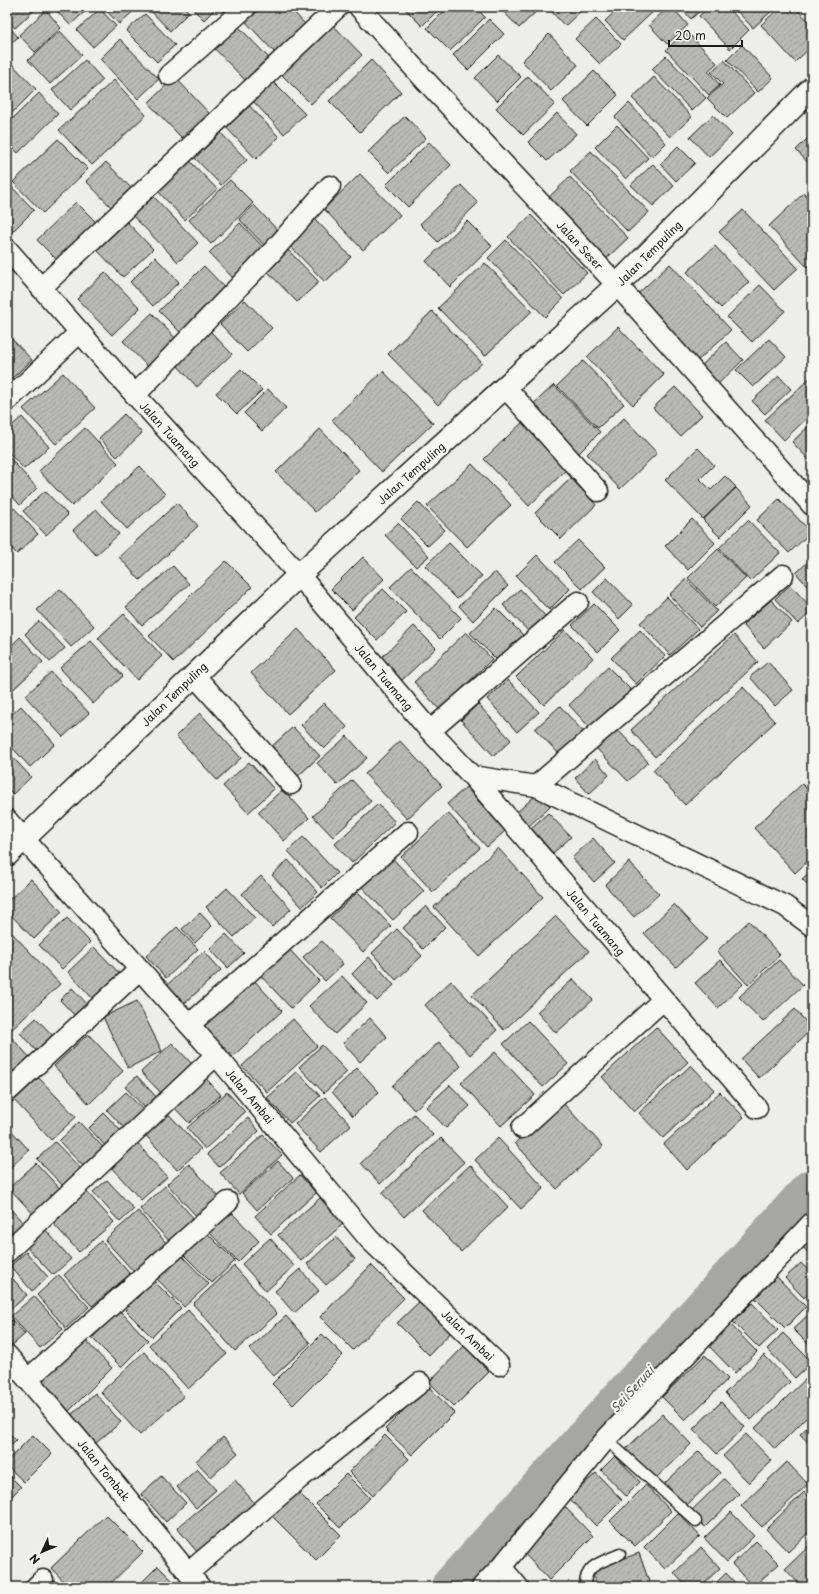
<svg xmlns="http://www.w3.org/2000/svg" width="819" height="1594" font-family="'Playpen Sans',sans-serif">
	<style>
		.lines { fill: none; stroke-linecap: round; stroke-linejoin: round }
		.river { stroke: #a6a6a3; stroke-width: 44 }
		.building { fill: url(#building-hatch); stroke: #1c1c1c }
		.service-casing { stroke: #1c1c1c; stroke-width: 13 }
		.minor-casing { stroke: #1c1c1c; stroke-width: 23 }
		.tertiary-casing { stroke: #1c1c1c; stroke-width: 25 }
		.service { stroke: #f6f6f2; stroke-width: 10 }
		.minor { stroke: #f6f6f2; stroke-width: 20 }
		.tertiary { stroke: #f6f6f2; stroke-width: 22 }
		.labels { text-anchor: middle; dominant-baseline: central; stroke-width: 4; stroke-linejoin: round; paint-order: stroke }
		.street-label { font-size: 11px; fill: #1c1c1c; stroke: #f6f6f2 }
		.water-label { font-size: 12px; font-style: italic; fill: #535352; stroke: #f6f6f2 }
	</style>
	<defs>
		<pattern id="building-hatch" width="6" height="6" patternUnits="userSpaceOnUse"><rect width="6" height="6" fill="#b9b9b6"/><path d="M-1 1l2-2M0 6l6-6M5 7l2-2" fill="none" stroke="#9e9e9c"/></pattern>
	</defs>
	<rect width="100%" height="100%" fill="#edede9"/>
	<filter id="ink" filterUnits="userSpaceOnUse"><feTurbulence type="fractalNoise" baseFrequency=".025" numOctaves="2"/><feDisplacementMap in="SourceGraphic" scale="8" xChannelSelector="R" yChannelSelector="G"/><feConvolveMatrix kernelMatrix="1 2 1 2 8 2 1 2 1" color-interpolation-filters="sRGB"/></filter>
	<g filter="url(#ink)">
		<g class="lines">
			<path class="river" d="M453,1587L812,1191"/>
		</g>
		<path class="building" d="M7,7H38L15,28L7,20Z
			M53,7H90L70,25Z
			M103,7H138L119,24Z
			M151,7H184L189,12L170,31L149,9Z
			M191,7H217L204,20Z
			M260,7H289L306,25L276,54L245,21Z
			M403,7H441L422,26Z
			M448,7H475L485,17L450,51L427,28Z
			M503,7H541L519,28L501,9Z
			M547,7H585L565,26Z
			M620,7H658L623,40L605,21Z
			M668,7H672L688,25L667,44L649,25Z
			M680,7H704L691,19Z
			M709,7H727L749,30L730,49L699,16Z
			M733,7H776L753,28Z
			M780,7H795L812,25V46L795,62L761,25Z
			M100,9L116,26L93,47L77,30Z
			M46,10L61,28L35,52L19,35Z
			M145,14L175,45L157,62L126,31Z
			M489,19L504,34L468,70L453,55Z
			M596,19L621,44L600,64L575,39Z
			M236,24L270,59L246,81L213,47Z
			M332,24L362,55L311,104L281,74Z
			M7,25L18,37L7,47Z
			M60,31L82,55L50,84L28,60Z
			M686,31L717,63L708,71L720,85L709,95L666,50Z
			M549,34L578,65L551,91L522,61Z
			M120,39L159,79L138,99L100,59Z
			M742,45L773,78L758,92L727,60Z
			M498,55L521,77L497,101L475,78Z
			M666,56L706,98L692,111L652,69Z
			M7,59L36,89L7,118Z
			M85,60L103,80L70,110L52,90Z
			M371,60L401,92L360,132L329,101Z
			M724,60L754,93L727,118L707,98L723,84L711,72Z
			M594,71L618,95L587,126L563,101Z
			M528,76L555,104L523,135L496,108Z
			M175,77L209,113L182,138L148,103Z
			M654,77L692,117L670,137L632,98Z
			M114,80L146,115L92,165L59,130Z
			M271,80L305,114L284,134L251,99Z
			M39,93L58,114L18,153L7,142V124Z
			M245,101L279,137L256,159L222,123Z
			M629,103L666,143L652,157L615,117Z
			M557,113L576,134L547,161L528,142Z
			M713,115L732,135L709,157L690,137Z
			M405,116L426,138L389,173L368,152Z
			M617,125L648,158L626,179L595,147Z
			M216,128L247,160L221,185L190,153Z
			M812,134V167L796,150Z
			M58,139L88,169L43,213L13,182Z
			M429,142L451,165L408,207L386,185Z
			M678,146L695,163L676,181L660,164Z
			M591,151L649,212L628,232L570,171Z
			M186,157L217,189L185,220L154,187Z
			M106,162L131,188L111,207L86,181Z
			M653,164L674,186L653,206L631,185Z
			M360,174L400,215L363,250L324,209Z
			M570,177L628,238L606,259L549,197Z
			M230,180L253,203L211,244L189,220Z
			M10,185L34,210L12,232L7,227V187Z
			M461,185L478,203L438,242L420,224Z
			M804,193L812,202V262L807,267L769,226Z
			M152,195L198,243L178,262L132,215Z
			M76,202L97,223L58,261L37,240Z
			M254,205L281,234L267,248L239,219Z
			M743,210L798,268L774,290L719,232Z
			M531,215L587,273L564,295L508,237Z
			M314,218L351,257L325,282L287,243Z
			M467,221L492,246L450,287L426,261Z
			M127,222L153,249L123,277L97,250Z
			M240,223L265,249L234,279L209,253Z
			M506,240L563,299L545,317L488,258Z
			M715,246L749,282L721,308L687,272Z
			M288,250L319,282L297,302L267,271Z
			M155,257L179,282L153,306L130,282Z
			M485,263L532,311L485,356L438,308Z
			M670,264L731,330L694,364L633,298Z
			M204,266L227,290L182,334L159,311Z
			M105,272L140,308L112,335L77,299Z
			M760,285L785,311L752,342L727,317Z
			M245,300L272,328L247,352L220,324Z
			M432,311L482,363L438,405L388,354Z
			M152,313L178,341L150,369L123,341Z
			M618,327L664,375L633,405L587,357Z
			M210,331L232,354L197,387L176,364Z
			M10,337L32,360L7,383V341Z
			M769,339L786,357L753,387L736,370Z
			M726,342L743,360L714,388L697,370Z
			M583,361L624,404L598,428L557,386Z
			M241,369L262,390L237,414L216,393Z
			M383,371L433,423L382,472L332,420Z
			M63,373L95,408L56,444L23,409Z
			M779,376L791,389L765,414L752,401Z
			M812,376V413L784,440L765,420Z
			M554,385L600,432L575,457L528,409Z
			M675,387L702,415L680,436L653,408Z
			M268,389L286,408L262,431L244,413Z
			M124,414L142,433L117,457L99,438Z
			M22,417L49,447L24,469L7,451V430Z
			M527,418L571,465L529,506L484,459Z
			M624,418L657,453L620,489L587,454Z
			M812,423V463L792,442Z
			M85,428L118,463L72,506L39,471Z
			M320,429L359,470L315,512L276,472Z
			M698,448L714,465L700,479L711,490L725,476L736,487L703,519L665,480Z
			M7,455L37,488L20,505L7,491Z
			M472,464L511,505L467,547L427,506Z
			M140,466L165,494L127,529L101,501Z
			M571,478L596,505L561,539L535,513Z
			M736,488L752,505L720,537L703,520Z
			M45,491L68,515L46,535L23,511Z
			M779,499L811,532L789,553L757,520Z
			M418,502L445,530L428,546L401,519Z
			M177,503L198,526L140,580L119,557Z
			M14,508L38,534L17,554L7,543V514Z
			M96,509L119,534L96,555L73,530Z
			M692,519L715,543L688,570L665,546Z
			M748,520L780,553L750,581L719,548Z
			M398,523L429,556L416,567L385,535Z
			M578,540L605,567L582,589L555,562Z
			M449,543L482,576L457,599L425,566Z
			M718,549L746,578L715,607L688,578Z
			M537,555L570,589L549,610L516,576Z
			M363,557L384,579L352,610L331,589Z
			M812,558V591L796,573Z
			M226,561L252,587L174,662L149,636Z
			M173,566L189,584L142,625L126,607Z
			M411,567L461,618L440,639L390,587Z
			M495,572L508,586L473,621L459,606Z
			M607,578L633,605L619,619L593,592Z
			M686,579L717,611L700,627L669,595Z
			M790,585L812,608V611L798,624L775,599Z
			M60,589L94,626L71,647L37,610Z
			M383,589L406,612L377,640L354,617Z
			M520,589L547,618L531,634L503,605Z
			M667,597L698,629L670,655L640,623Z
			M771,600L792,622L764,648L743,625Z
			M594,604L620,630L598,652L572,625Z
			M496,608L523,635L497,660L470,633Z
			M124,614L162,656L137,680L98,638Z
			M39,621L65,648L50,662L25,634Z
			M414,626L436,648L401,681L380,659Z
			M298,629L336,670L288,714L251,673Z
			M565,630L593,658L544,705L516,677Z
			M640,630L665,656L636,684L611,658Z
			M466,632L492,659L440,710L414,682Z
			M734,635L758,662L655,757L631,730Z
			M20,637L43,662L7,695V650Z
			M91,641L123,676L93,704L60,668Z
			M768,662L793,690L775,706L750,677Z
			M608,667L631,690L591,729L569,705Z
			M51,672L89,713L63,737L25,696Z
			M508,680L539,712L517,732L487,699Z
			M743,687L775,722L685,805L653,770Z
			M324,703L347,727L324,749L301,725Z
			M478,704L511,740L494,756L461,720Z
			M21,706L55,744L30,767L7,742V719Z
			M560,706L586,735L562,757L535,729Z
			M200,713L241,758L217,780L176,736Z
			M293,727L320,756L298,776L271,747Z
			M617,729L648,762L628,781L596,748Z
			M347,736L367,758L337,785L317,763Z
			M400,741L442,786L407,819L365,774Z
			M7,751L31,777L13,794L7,788Z
			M595,759L609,775L589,794L575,778Z
			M249,762L274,789L248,813L223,786Z
			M352,780L371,801L333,837L313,816Z
			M802,784L812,794V857L795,873L754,828Z
			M466,787L505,831L487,847L447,804Z
			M283,789L309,818L284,841L258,812Z
			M538,793L550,806L527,828L514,815Z
			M378,804L395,822L352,863L335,844Z
			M448,813L480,848L433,892L401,857Z
			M548,813L571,837L553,853L531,828Z
			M303,837L337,873L322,888L288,851Z
			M593,838L615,863L594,882L572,858Z
			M498,848L543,897L479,956L434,907Z
			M391,857L424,891L393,920L361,886Z
			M288,860L318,892L302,907L272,875Z
			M629,862L659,894L634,917L605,885Z
			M812,870V889L802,879Z
			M261,876L291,909L272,927L242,894Z
			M31,879L62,912L34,939L7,911V902Z
			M227,888L255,918L234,937L206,907Z
			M358,892L391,926L363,952L330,918Z
			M674,904L707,939L676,967L644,933Z
			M426,906L445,927L423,949L403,928Z
			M200,913L212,926L195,943L182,929Z
			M556,916L589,951L504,1030L472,995Z
			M67,918L90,942L62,969L39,945Z
			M749,921L780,955L748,985L717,951Z
			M177,927L198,949L166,978L146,956Z
			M397,929L422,956L396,980L372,953Z
			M12,933L60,984L7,1034V938Z
			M226,934L244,953L228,968L210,949Z
			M322,941L343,964L325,981L303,957Z
			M94,947L122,976L95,1001L68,972Z
			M288,948L319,981L291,1008L259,974Z
			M204,951L221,970L183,1005L166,986Z
			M369,957L394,985L377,1001L352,974Z
			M720,960L743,984L718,1008L695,983Z
			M779,960L803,985L763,1022L739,997Z
			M342,976L367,1003L335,1034L309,1006Z
			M252,978L282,1011L232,1057L201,1024Z
			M573,979L593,1000L556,1033L537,1012Z
			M451,981L497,1030L470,1055L425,1005Z
			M72,988L90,1007L77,1018L60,1000Z
			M137,1001L162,1051L128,1068L103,1017Z
			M795,1009L812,1029L759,1078L741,1059Z
			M36,1018L56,1039L39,1054L20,1033Z
			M370,1018L387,1037L360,1062L343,1043Z
			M293,1019L317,1046L267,1092L242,1066Z
			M528,1021L568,1064L543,1087L503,1044Z
			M656,1027L688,1062L634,1112L602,1077Z
			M88,1034L123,1071L89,1104L54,1066Z
			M10,1036L33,1061L14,1079L7,1071V1039Z
			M439,1042L461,1066L414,1110L392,1086Z
			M172,1043L195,1067L164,1096L141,1072Z
			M322,1045L347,1072L324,1093L299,1067Z
			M495,1052L535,1095L501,1126L461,1083Z
			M691,1065L714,1090L663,1138L639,1113Z
			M357,1068L379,1092L353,1116L332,1092Z
			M297,1071L320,1096L290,1123L267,1098Z
			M202,1074L221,1095L189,1123L170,1103Z
			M37,1076L76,1117L51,1140L13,1099Z
			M137,1076L159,1100L148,1111L125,1087Z
			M450,1085L470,1106L446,1128L426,1107Z
			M126,1092L147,1114L128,1132L107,1110Z
			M227,1092L245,1112L205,1149L187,1128Z
			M720,1092L744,1117L687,1170L664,1144Z
			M325,1097L351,1125L321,1152L295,1124Z
			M561,1101L603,1146L557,1189L515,1143Z
			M163,1108L201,1149L177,1170L140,1129Z
			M104,1113L125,1135L109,1150L89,1128Z
			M414,1114L433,1135L380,1184L361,1163Z
			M248,1118L259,1131L219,1167L207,1154Z
			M79,1122L104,1148L84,1167L59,1141Z
			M7,1126L29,1150L7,1171Z
			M263,1135L282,1155L239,1194L220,1173Z
			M441,1138L464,1162L404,1217L382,1193Z
			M498,1138L544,1188L521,1209L475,1160Z
			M55,1142L85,1173L67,1190L37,1159Z
			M136,1142L167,1177L141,1200L109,1165Z
			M278,1161L293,1178L257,1210L242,1193Z
			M36,1163L66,1195L39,1220L9,1188Z
			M189,1164L220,1198L198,1218L167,1184Z
			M470,1165L508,1207L461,1252L422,1210Z
			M300,1175L316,1193L271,1234L255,1216Z
			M107,1180L134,1209L120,1222L93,1192Z
			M165,1186L195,1220L171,1243L140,1209Z
			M85,1190L114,1222L79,1252L51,1221Z
			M320,1198L343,1224L301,1261L278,1235Z
			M7,1205L26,1226L7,1243Z
			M228,1209L259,1241L238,1262L206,1229Z
			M138,1211L167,1244L135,1273L105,1240Z
			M44,1228L71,1259L53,1275L25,1245Z
			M205,1231L235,1261L212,1283L183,1254Z
			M812,1236V1257L802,1246Z
			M336,1237L355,1259L326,1285L307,1264Z
			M270,1238L294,1266L266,1291L242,1264Z
			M101,1241L130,1274L92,1306L64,1275Z
			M26,1252L48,1277L32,1291L10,1266Z
			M181,1255L209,1284L184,1307L157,1279Z
			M801,1263L812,1274V1290L804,1298L785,1278Z
			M371,1265L404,1298L353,1350L320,1317Z
			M234,1266L277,1314L235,1351L193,1304Z
			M300,1269L319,1291L294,1313L275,1291Z
			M7,1272L27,1295L7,1313Z
			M59,1275L89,1307L66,1328L37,1295Z
			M777,1277L806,1307L785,1328L755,1298Z
			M154,1281L181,1308L152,1337L125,1310Z
			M34,1296L63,1329L40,1348L11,1316Z
			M422,1299L453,1330L429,1355L397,1323Z
			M752,1303L778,1330L759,1348L733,1322Z
			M188,1310L227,1354L188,1389L149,1345Z
			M120,1311L148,1340L121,1367L92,1338Z
			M809,1314L812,1318V1348L793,1329Z
			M286,1316L310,1343L274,1376L249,1349Z
			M12,1320L25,1334L7,1350V1325Z
			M731,1325L757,1352L735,1373L709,1346Z
			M783,1333L812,1362L795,1378L767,1349Z
			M322,1334L343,1355L293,1405L272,1384Z
			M81,1336L112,1368L68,1412L37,1380Z
			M464,1346L489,1372L454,1407L429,1382Z
			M144,1352L184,1396L140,1435L101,1392Z
			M705,1355L728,1379L685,1420L662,1397Z
			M764,1355L790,1382L751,1420L725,1393Z
			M812,1373V1412L775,1449L755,1428Z
			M428,1386L454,1413L412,1455L385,1429Z
			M7,1388L11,1392L7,1396Z
			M95,1393L121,1422L96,1443L71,1415Z
			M721,1402L745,1427L717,1454L693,1429Z
			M662,1414L691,1444L655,1479L626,1449Z
			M812,1423V1447L800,1434Z
			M7,1431L16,1440L7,1449Z
			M746,1434L772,1461L749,1483L723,1456Z
			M33,1435L52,1454L24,1482L7,1466V1461Z
			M385,1435L409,1459L373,1496L349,1472Z
			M223,1437L238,1453L211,1477L196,1461Z
			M699,1451L720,1473L686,1506L665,1483Z
			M615,1456L640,1482L626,1496L601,1470Z
			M787,1462L808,1484L762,1527L741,1506Z
			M197,1469L216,1490L196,1508L177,1487Z
			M7,1473L21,1487L7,1501Z
			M596,1473L622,1500L596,1526L569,1498Z
			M346,1474L370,1498L340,1528L316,1504Z
			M161,1476L186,1503L166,1522L141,1494Z
			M724,1479L739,1494L705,1527L690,1512Z
			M235,1480L256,1505L198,1553L177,1528Z
			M646,1485L671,1511L635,1546L610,1521Z
			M295,1489L341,1535L316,1560L270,1514Z
			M804,1492L812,1500V1529L788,1552L766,1529Z
			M564,1506L593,1536L549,1580L520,1549Z
			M731,1512L754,1536L727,1562L704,1538Z
			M678,1513L700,1536L665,1569L644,1547Z
			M106,1515L143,1552L107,1587H69L51,1568Z
			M756,1541L779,1564L753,1587L732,1564Z
			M701,1547L720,1568L700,1587H687L674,1573Z
			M808,1547L812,1551V1587H802L785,1569Z
			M639,1553L651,1587H597L591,1570Z
			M158,1566L178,1586L176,1587H137Z
			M726,1573L739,1587H712Z
			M50,1576L61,1587H39Z
			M769,1582L773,1587H764Z"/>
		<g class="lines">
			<g class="service-casing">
				<path id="service" d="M606,1439L696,1521
					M585,1587C584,1564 603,1562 620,1554"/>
			</g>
			<g class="minor-casing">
				<path id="minor" d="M359,7L425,80L617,285L812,505
					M169,75L246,7
					M7,249L135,395L299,575L430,731L472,776L757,1108
					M41,288L338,7
					M505,387L598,491
					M135,395L272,252L330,186
					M7,401L80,332
					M194,675L291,784
					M430,731L578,602
					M472,776L536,786L785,906L812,926
					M536,786L783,575
					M7,820L216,1055L369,1239L499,1365
					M189,1025L408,832
					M7,1092L140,969
					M522,1128L663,1000
					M7,1252L216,1055
					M7,1355L80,1441L200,1587
					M28,1379L228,1202
					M501,1567L518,1587
					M188,1573L299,1479L420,1383
					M36,1587L43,1580
					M482,1587L501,1567L606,1439L812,1223"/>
			</g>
			<g class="tertiary-casing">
				<path id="tertiary" d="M7,855L299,575L617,285L812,88"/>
			</g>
			<use href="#service" class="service"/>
			<use href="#minor" class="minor"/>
			<use href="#tertiary" class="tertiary"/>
		</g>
	</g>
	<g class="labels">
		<g class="street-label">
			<text transform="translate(580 245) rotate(47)">Jalan Seser</text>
			<text transform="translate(649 253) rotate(-45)">Jalan Tempuling</text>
			<text transform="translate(170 434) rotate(48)">Jalan Tuamang</text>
			<text transform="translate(411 473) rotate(-42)">Jalan Tempuling</text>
			<text transform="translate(384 677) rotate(50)">Jalan Tuamang</text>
			<text transform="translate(174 694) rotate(-44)">Jalan Tempuling</text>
			<text transform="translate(596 922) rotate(50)">Jalan Tuamang</text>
			<text transform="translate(250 1096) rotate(50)">Jalan Ambai</text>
			<text transform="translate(468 1335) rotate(44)">Jalan Ambai</text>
			<text transform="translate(104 1470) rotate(51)">Jalan Tombak</text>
		</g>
		<g class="water-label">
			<text transform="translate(632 1389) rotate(-48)">Sei Seruai</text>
		</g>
	</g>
	<rect width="819" height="1594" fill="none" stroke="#f6f6f2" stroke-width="24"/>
	<rect x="12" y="12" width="795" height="1570" fill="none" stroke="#1c1c1c" stroke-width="1.5" filter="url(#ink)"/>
	<g transform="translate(42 1552) rotate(226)" stroke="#f6f6f2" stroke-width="3" paint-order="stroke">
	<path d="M0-3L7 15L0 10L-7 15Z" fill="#1c1c1c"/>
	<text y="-6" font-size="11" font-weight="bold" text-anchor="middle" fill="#1c1c1c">N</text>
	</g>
	<path d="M669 40v6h73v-6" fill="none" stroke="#1c1c1c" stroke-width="2"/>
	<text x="675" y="40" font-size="12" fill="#1c1c1c" stroke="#f6f6f2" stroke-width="3" paint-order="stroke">20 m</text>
</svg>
